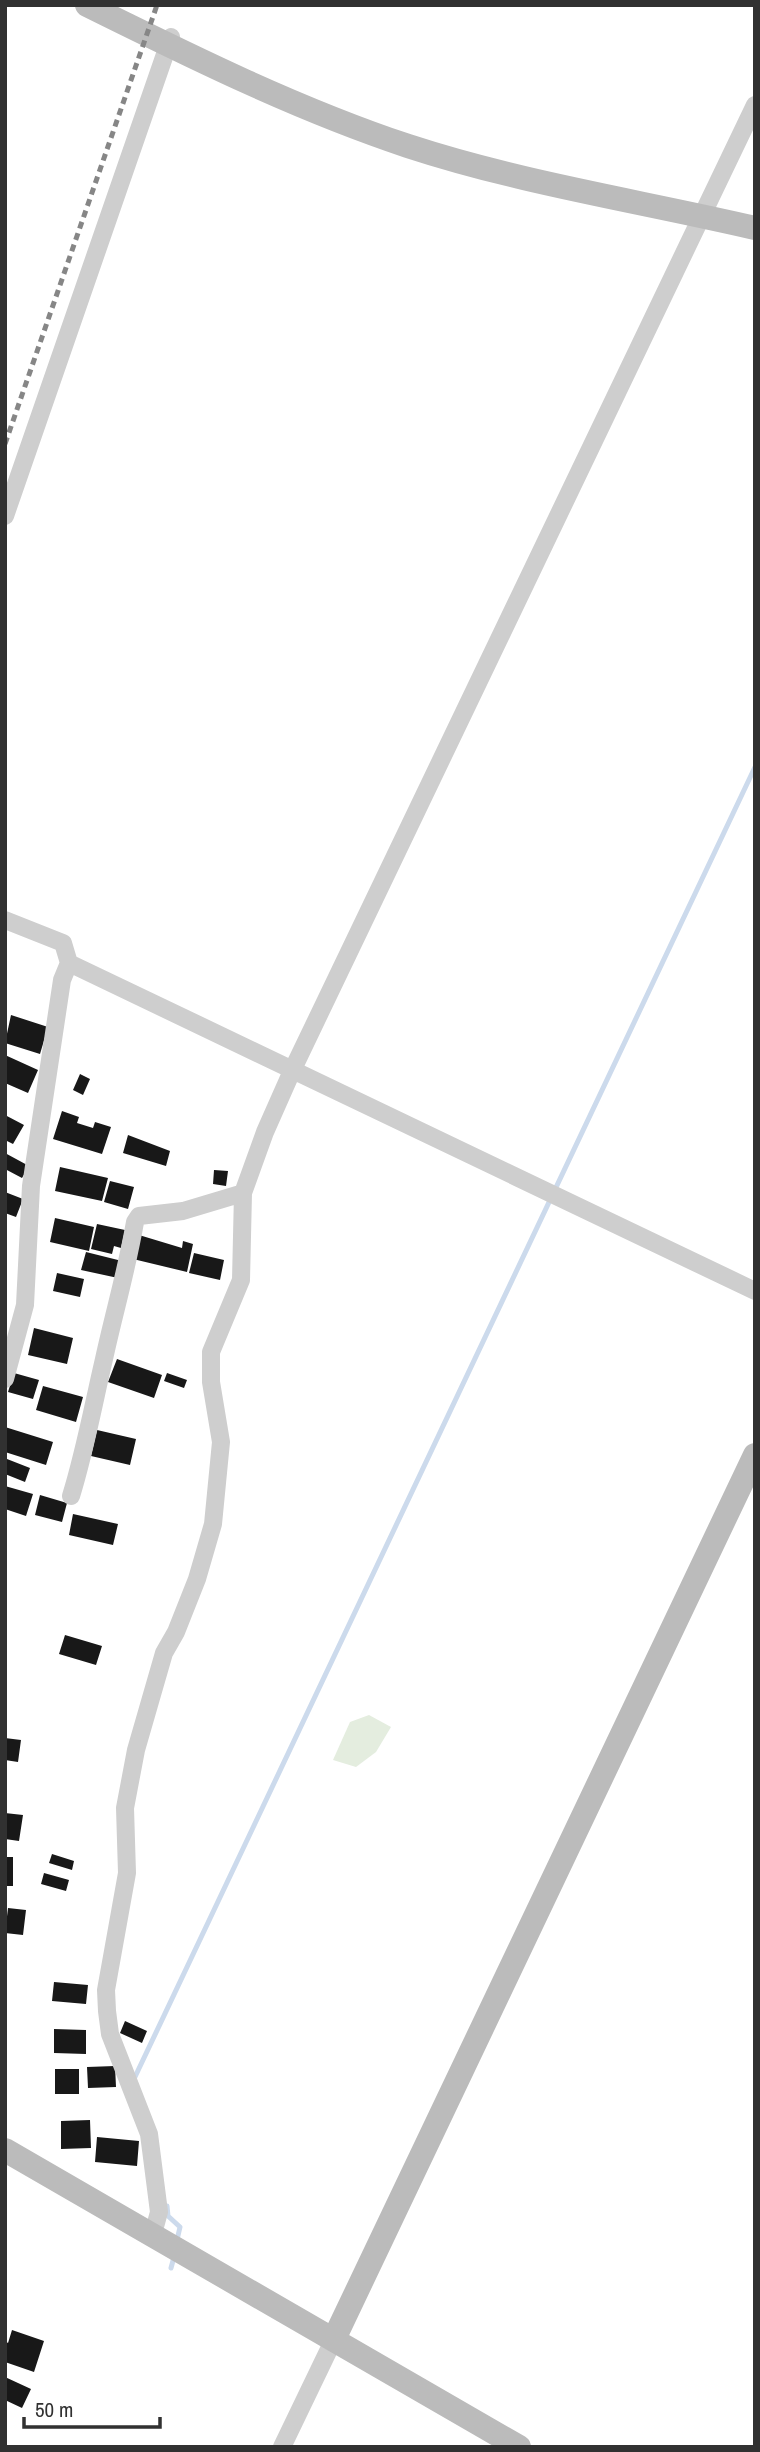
<svg xmlns="http://www.w3.org/2000/svg" width="760" height="2452" font-family="'Archivo Narrow',sans-serif">
	<style>
		.green { fill: #e4eddf }
		.lines { fill: none; stroke-linecap: round; stroke-linejoin: round }
		.stream { stroke: #ccdaec; stroke-width: 5 }
		.building { fill: #181818 }
		.street { stroke: #cecece; stroke-width: 18 }
		.secondary { stroke: #bbb; stroke-width: 24 }
		.rail { stroke: #868686; stroke-width: 5; stroke-dasharray: 7 5; stroke-linecap: butt }
	</style>
	<rect width="100%" height="100%" fill="#fff"/>
	<path class="green" d="M369,1715L391,1727L376,1752L356,1767L333,1760L350,1722Z"/>
	<g class="lines">
		<path class="stream" d="M134,2079L755,767
			M167,2206L168,2216L180,2227L177,2240
			M171,2268L174,2257"/>
	</g>
	<path class="building" d="M11,1015L48,1027L40,1054L5,1043Z
		M5,1055L38,1070L28,1093L5,1083Z
		M80,1074L90,1079L83,1095L73,1090Z
		M62,1111L79,1117L77,1123L93,1128L95,1122L111,1127L102,1154L53,1139Z
		M5,1115L24,1125L13,1144L5,1140Z
		M128,1135L170,1151L166,1166L123,1153Z
		M5,1153L29,1166L22,1178L5,1169Z
		M60,1167L108,1178L102,1201L55,1191Z
		M214,1170L228,1171L226,1186L213,1184Z
		M110,1181L134,1187L128,1209L104,1202Z
		M5,1192L23,1199L16,1217L5,1213Z
		M55,1218L94,1227L89,1251L50,1242Z
		M97,1224L125,1230L121,1248L114,1246L112,1254L91,1249Z
		M139,1235L182,1248L183,1241L193,1244L187,1272L133,1259Z
		M86,1252L122,1261L118,1278L81,1270Z
		M194,1253L224,1260L220,1280L189,1273Z
		M57,1273L84,1279L80,1297L53,1291Z
		M34,1328L73,1338L67,1364L28,1355Z
		M117,1359L162,1375L154,1398L108,1382Z
		M14,1373L39,1380L33,1399L8,1392Z
		M167,1373L187,1380L184,1388L164,1381Z
		M43,1386L83,1397L76,1422L36,1410Z
		M5,1427L53,1442L46,1465L5,1452Z
		M97,1430L136,1439L130,1465L91,1456Z
		M7,1459L30,1468L25,1482L5,1474Z
		M5,1486L33,1494L26,1516L5,1509Z
		M40,1495L67,1503L62,1522L35,1515Z
		M73,1514L118,1524L113,1545L69,1535Z
		M65,1635L102,1646L96,1665L59,1654Z
		M5,1738L21,1740L18,1762L5,1760Z
		M5,1813L23,1815L19,1841L5,1839Z
		M52,1854L74,1861L72,1870L49,1863Z
		M5,1857H13V1886H5Z
		M44,1873L69,1880L66,1891L41,1884Z
		M8,1908L26,1910L23,1935L5,1933Z
		M54,1982L88,1985L86,2004L52,2001Z
		M125,2021L147,2031L142,2043L120,2033Z
		M54,2029L86,2030V2054L54,2053Z
		M115,2066L116,2087L88,2088L87,2067Z
		M55,2069H79V2094H55Z
		M90,2120L91,2148L61,2149V2121Z
		M97,2137L139,2141L137,2166L95,2162Z
		M12,2330L44,2341L34,2372L5,2362V2341L8,2343Z
		M5,2377L31,2389L22,2408L5,2400Z"/>
	<g class="lines">
		<path class="street" d="M5,516L171,37
			M5,920L63,943L69,963L62,980L31,1186L25,1305L5,1379
			M69,963L755,1291
			M71,1496C85,1451 93,1406 104,1359C114,1313 127,1269 135,1222L139,1216L183,1211L243,1193
			M153,2234L159,2212L149,2134L110,2034L107,2011L106,1990L127,1873L125,1808L136,1750L164,1653L176,1632L197,1579L213,1524L221,1442L211,1382V1352L241,1280L243,1193L265,1132L292,1071L755,105
			M282,2447L334,2339"/>
		<path class="secondary" d="M87,5C192,57 297,109 408,146C521,183 639,201 755,228
			M5,2150L519,2447
			M334,2339L755,1455"/>
		<path class="rail" d="M5,444L157,5"/>
	</g>
	<rect width="760" height="2452" fill="none" stroke="#313131" stroke-width="14"/>
	<path d="M24 2417v10h136v-10" fill="none" stroke="#313131" stroke-width="3.5"/>
	<text x="35" y="2417" font-size="21" fill="#313131" stroke="#ffffff" stroke-width="5" paint-order="stroke">50 m</text>
</svg>
